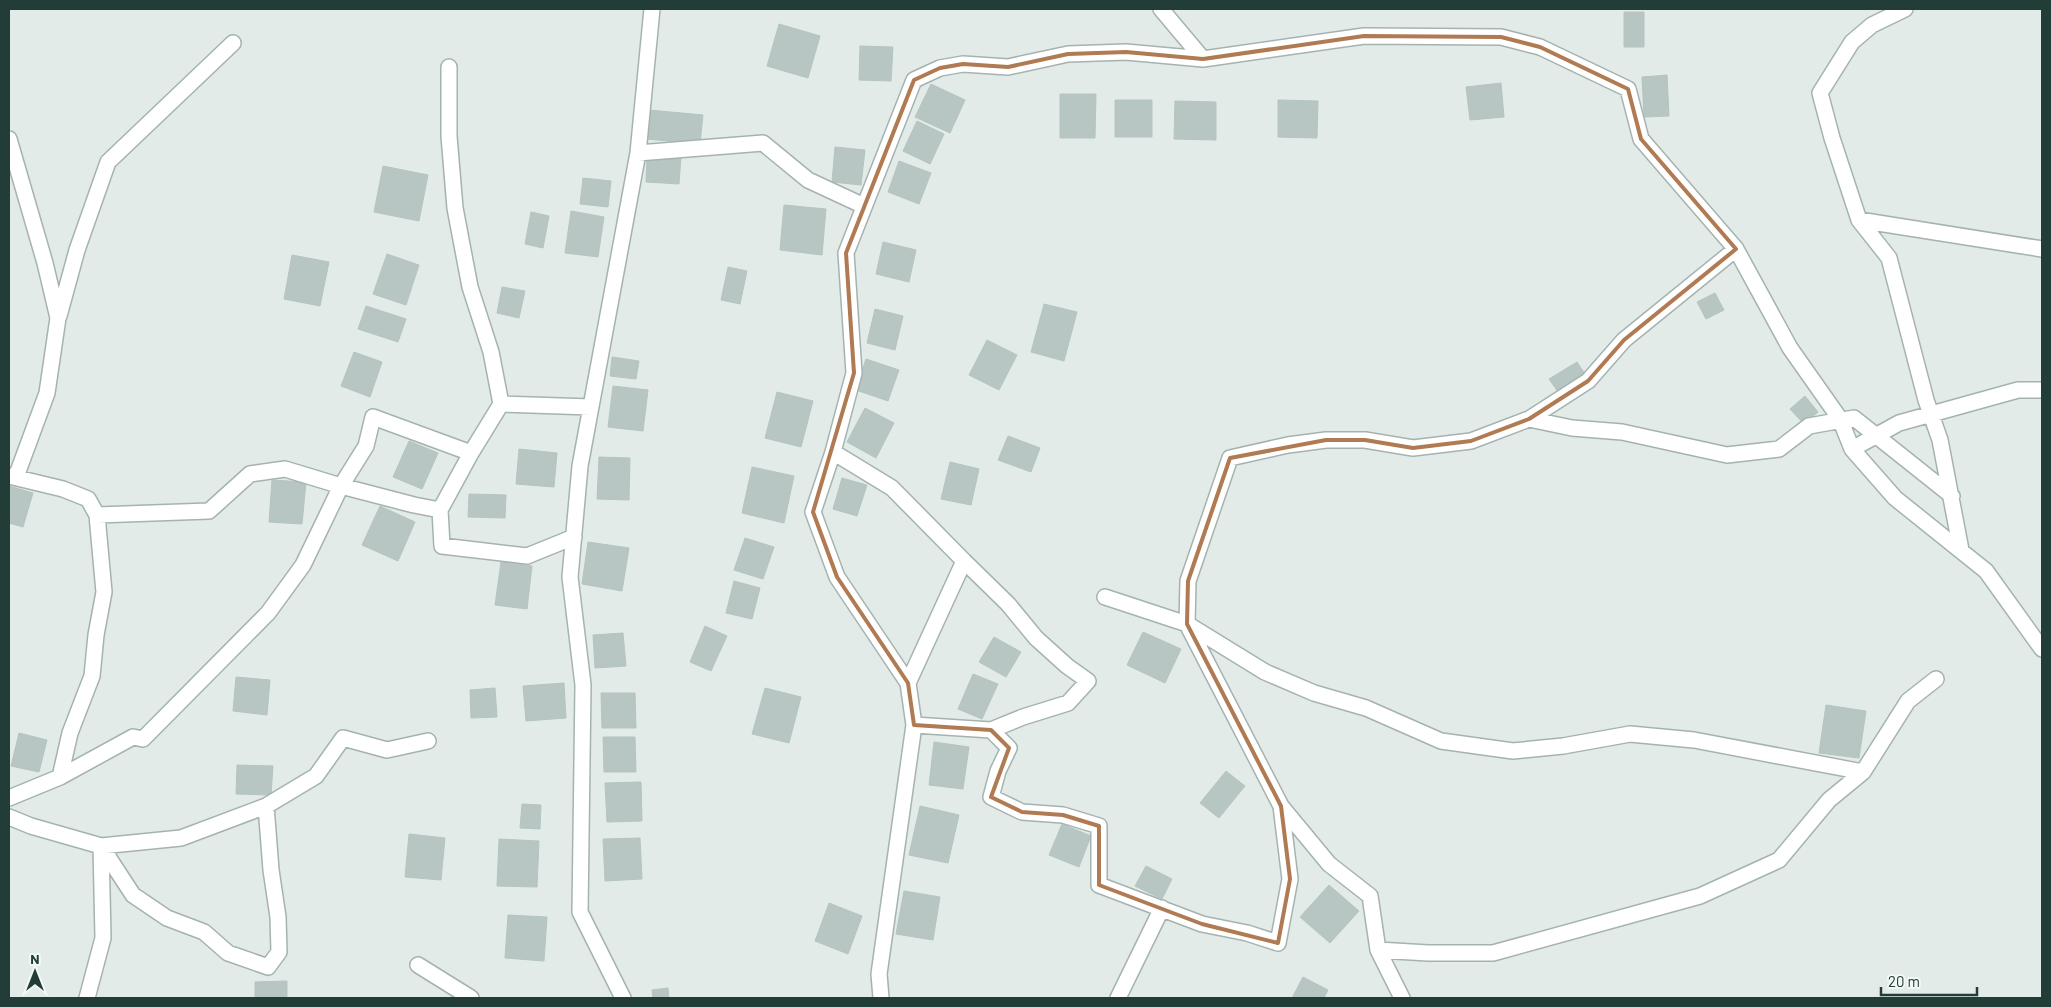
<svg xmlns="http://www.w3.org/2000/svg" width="2051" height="1007" font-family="Barlow,sans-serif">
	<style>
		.building { fill: #b7c6c2; stroke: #b4c5c0 }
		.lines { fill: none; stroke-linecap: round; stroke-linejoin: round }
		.street-casing { stroke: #a5b3b0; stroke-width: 18 }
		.street { stroke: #fff; stroke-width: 15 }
		.marked { fill: none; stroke: #b07a53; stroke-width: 4; stroke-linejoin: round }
	</style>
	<rect width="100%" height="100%" fill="#e2ebe8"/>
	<path class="building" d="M1624,12H1644V47H1624Z
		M779,24L820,36L808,78L767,66Z
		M860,46L893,47L891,81L859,80Z
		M1667,75L1669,116L1644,117L1642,77Z
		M1501,83L1504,117L1470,120L1466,87Z
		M931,84L965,100L950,133L915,117Z
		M1060,94H1096L1095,138H1060Z
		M1115,100H1152V137H1115Z
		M1278,100L1318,101L1317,138L1278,137Z
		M1175,101L1216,102V140L1174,139Z
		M649,110L703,115L700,144L646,139Z
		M917,121L944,134L930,164L903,151Z
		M835,147L865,150L861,185L832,182Z
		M647,156L681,157L679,184L646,182Z
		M899,161L931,173L919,204L888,192Z
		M383,166L428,175L419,221L374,212Z
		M583,178L611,181L608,207L580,204Z
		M784,205L826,209L822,255L780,250Z
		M571,211L604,217L598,257L565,253Z
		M531,212L549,216L543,248L525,244Z
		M883,242L916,250L909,282L876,274Z
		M387,254L419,265L406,305L373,294Z
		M292,255L329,262L320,306L284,299Z
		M728,267L747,271L740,304L721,300Z
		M502,287L525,291L519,318L497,313Z
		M1715,293L1724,310L1706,319L1697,302Z
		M1044,304L1077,312L1064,361L1031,352Z
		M366,306L406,319L398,342L358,329Z
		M875,309L903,316L895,350L867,343Z
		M987,340L1017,355L999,390L969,375Z
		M354,352L382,362L370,397L341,386Z
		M612,357L639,361L636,379L610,376Z
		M866,359L899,370L888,401L856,390Z
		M1577,362L1585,374L1558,392L1549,379Z
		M613,386L648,390L643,431L608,427Z
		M777,392L813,401L801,447L765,438Z
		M1805,396L1818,412L1804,424L1790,409Z
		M865,408L894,423L876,458L847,442Z
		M1008,436L1040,448L1031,472L998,460Z
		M409,441L438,453L422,489L393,477Z
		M519,449L557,453L554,487L516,484Z
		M599,457L630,458L629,500L597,499Z
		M950,462L979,469L971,505L941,499Z
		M752,467L794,476L784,523L742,513Z
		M842,478L867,485L857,516L833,509Z
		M272,480L306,482L302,524L269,522Z
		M9,486L33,493L23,527L9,523Z
		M469,494L506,495L505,518L468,517Z
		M380,506L415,522L398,561L362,545Z
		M745,538L774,547L763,579L734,570Z
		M588,542L629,548L622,591L582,584Z
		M501,562L532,566L527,609L495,605Z
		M734,581L760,588L752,619L726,613Z
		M705,626L727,636L711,671L690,662Z
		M1143,632L1181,649L1165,683L1127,665Z
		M623,633L626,666L595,668L593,635Z
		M994,637L1021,652L1006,677L979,662Z
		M973,674L998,684L982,719L958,709Z
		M236,677L270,680L267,715L233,711Z
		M564,683L566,718L526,721L523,686Z
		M495,688L497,717L471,718L470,690Z
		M765,688L801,697L789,743L752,734Z
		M601,693H635L636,728H602Z
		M1826,705L1866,711L1859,758L1819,753Z
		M19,733L47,740L39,772L11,766Z
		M603,737H635L636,772H604Z
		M934,742L969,747L963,789L929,785Z
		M237,765L273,766L271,795L236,794Z
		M1226,771L1245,786L1219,818L1200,803Z
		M641,782L642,821L607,822L605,783Z
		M522,804L541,805L540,829L520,828Z
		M920,806L959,815L948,863L909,855Z
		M1062,824L1091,836L1079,867L1049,855Z
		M409,834L445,838L441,880L405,877Z
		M640,838L642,879L605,881L603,839Z
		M499,839L539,841L537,887L497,886Z
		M1146,866L1172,879L1162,899L1135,886Z
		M1329,885L1359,911L1330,943L1300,917Z
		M904,891L940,897L933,940L896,934Z
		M829,903L862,916L848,954L815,941Z
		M508,915L547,917L544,961L505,958Z
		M1303,977L1328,990L1324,998H1292Z
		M287,981V998H255V982Z
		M668,988L669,998H653L652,990Z"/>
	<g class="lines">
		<g class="street-casing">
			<path id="street" d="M1161,9L1203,59
				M1905,9L1872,25L1852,42L1820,93L1832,138L1859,220L1889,258L1926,400L1940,440L1961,550
				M449,67V136L455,208L470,287L491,352L501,404L591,407
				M9,139L45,263L58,318L47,393L16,477
				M638,153L763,143L808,180L864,206
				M1859,220L2042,249
				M59,316L77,250L108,162L233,43
				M1529,419L1588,381L1624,340L1736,249
				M1852,449L1899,423L2018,390H2042
				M833,452L892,488L964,561
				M471,453L440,510L442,546L527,556L574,537
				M9,476L63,489L88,499L97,515L104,592L96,635L92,676L70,733L60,777L9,798
				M440,510L414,505L341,486L366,446L373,417L471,453L501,404
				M908,683L964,561L1008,604L1036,638L1067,666L1088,681L1068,703L1023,717L991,730
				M914,725L991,730L1009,748L998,771L991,797L1022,812L1063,815L1099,826V885L1202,924L1247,933L1278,943L1290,879L1281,806L1187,624L1105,597
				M1863,772L1694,740L1630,734L1563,746L1513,751L1441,741L1366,708L1314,693L1265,672L1187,624L1188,581L1230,458L1288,445L1326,440H1365L1413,448L1471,441L1529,419L1572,428L1622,432L1727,455L1779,449L1809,426L1854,418L1952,496
				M60,777L133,737L143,739L268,613L303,565L341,486L285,469L250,474L209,511L97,515
				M266,806L271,870L278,917L279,952L268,967L228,953L204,932L167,918L133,895L101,846L181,838Z
				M266,806L316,776L343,738L387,750L428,741
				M1281,806L1329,864L1370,896L1378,950L1402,998
				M9,817L31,826L101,846L103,938L87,998
				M1378,950L1428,953H1493L1700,896L1779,860L1829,800L1863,772L1908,701L1936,679
				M418,965L471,998
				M623,998L580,912L583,685L570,577L580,466L638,153L652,9
				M881,998L879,974L914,725L908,683L837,577L813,512L833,452L854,373L846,253L914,80L940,68L963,64L1008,67L1068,54L1126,52L1203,59L1364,36L1501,37L1540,47L1628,89L1641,139L1736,249L1790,348L1840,419L1852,449L1895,498L1986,571L2042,649
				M1118,998L1162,908"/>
		</g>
		<use href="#street" class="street"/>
	</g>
	<path class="marked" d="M1364,36L1501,37L1540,47L1628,89L1641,139L1736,249L1624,340L1588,381L1529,419L1471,441L1413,448L1365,440H1326L1230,458L1188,581L1187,624L1281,806L1290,879L1278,943L1202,924L1099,885V826L1063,815L1022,812L991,797L1009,748L991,730L914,725L908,683L837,577L813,512L854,373L846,253L914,80L940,68L963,64L1008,67L1068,54L1126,52L1203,59Z"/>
	<rect width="2051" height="1007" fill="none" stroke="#223c38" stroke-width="20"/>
	<g transform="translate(35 972)" stroke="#f2f8f6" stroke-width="4" paint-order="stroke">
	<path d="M0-4L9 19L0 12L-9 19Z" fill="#223c38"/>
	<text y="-8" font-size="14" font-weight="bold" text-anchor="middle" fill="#223c38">N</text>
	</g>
	<path d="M1881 987v8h96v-8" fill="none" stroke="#223c38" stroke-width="2.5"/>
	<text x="1888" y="987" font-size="15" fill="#223c38" stroke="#f2f8f6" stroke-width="4" paint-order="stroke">20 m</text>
</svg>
